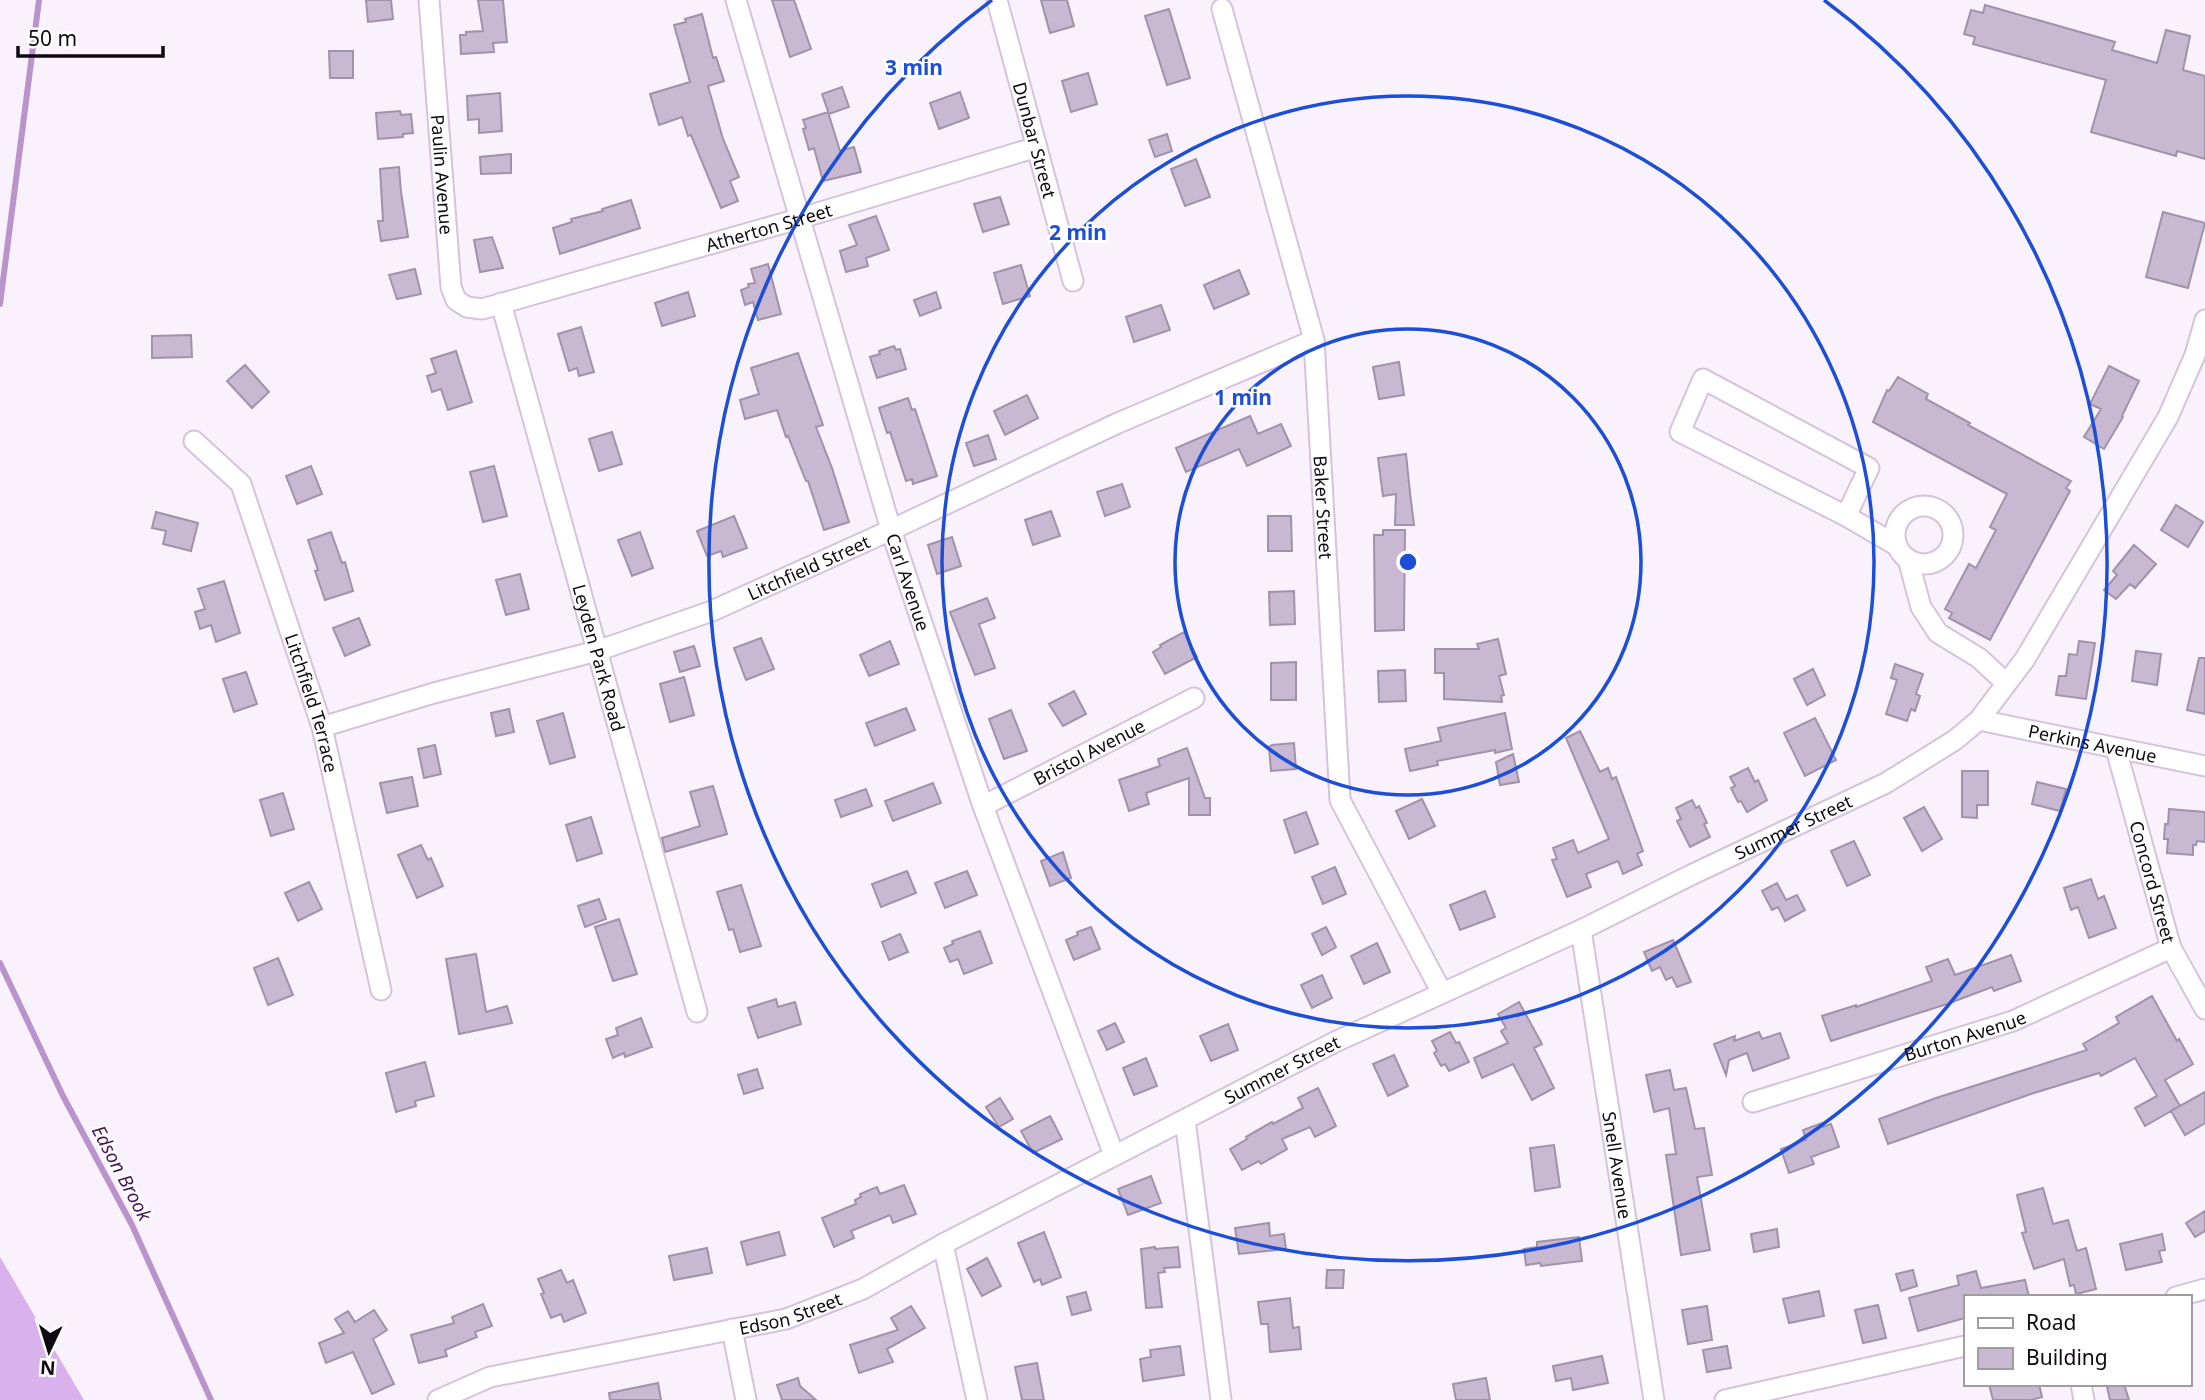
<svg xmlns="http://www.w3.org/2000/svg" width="2205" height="1400" font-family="'Noto Sans',sans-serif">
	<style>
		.forest { fill: #d9b1ec }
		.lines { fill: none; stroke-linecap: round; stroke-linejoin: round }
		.stream { stroke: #ba93cc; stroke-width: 6 }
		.building { fill: #c9b8d1; stroke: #a291aa; stroke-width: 2 }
		.minor-casing { stroke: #d5c3dd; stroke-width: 23 }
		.minor { stroke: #fff; stroke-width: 19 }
		.ring { fill: none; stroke: #1d4ed8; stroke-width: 3.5 }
		.labels { text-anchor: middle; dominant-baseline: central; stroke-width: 5; stroke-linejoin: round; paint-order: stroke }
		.street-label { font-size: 18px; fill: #0f0911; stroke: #fff }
		.water-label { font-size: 19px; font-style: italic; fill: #49175c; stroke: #fff }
		.centre { fill: #1d4ed8; stroke: #fff; stroke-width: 3.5 }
		.ring-label { font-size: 21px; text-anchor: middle; font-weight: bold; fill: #1d4ed8; stroke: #fff; stroke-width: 5; stroke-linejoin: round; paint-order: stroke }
	</style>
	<rect width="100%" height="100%" fill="#f9f2fc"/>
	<path class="forest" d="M0,1257L84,1400H0Z"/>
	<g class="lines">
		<path class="stream" d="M0,304L39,0
			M0,963L63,1096L132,1225L211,1400"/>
	</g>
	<path class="building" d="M366,0H391L393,19L368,22Z
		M478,0H503L507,42L493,43L494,52L461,54L460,35H466V32L483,31Z
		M772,0H794L811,49L790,57Z
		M1041,0H1067L1074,26L1050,33Z
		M1985,5L2115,42L2112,50L2157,63L2166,30L2190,36L2183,70L2205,76V159L2177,151L2176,156L2091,132L2106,80L1973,44L1975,37L1964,34L1971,10L1983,13Z
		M1169,9L1190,78L1167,85L1145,16Z
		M702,14L713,58L716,57L724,81L708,86L723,139L739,177L730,181L738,201L721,208L691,135L688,136L682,117L659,125L650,94L690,82L674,25L686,22L685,19Z
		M329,51H353V78H330Z
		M1088,73L1097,104L1071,112L1062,81Z
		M842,87L849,107L829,114L822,94Z
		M960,92L969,118L939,129L930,103Z
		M500,93L502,131L479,133V119L468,120L467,96Z
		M400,111L401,115L411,114L413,133L403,134V137L378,139L376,113Z
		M828,112L840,151L854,147L861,172L823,181L814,148L809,150L803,129L806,128L803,120Z
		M1167,134L1172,151L1155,157L1149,140Z
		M511,154V173L481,174L480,157Z
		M1196,159L1210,197L1185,206L1171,169Z
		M399,167L401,192L408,237L381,241L378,221H383L380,169Z
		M1000,197L1009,224L983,232L974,204Z
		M631,200L640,228L560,254L553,228L572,222L571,219L603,211L602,209Z
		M2163,212L2205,223L2188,288L2146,277Z
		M876,216L889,250L866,258L868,266L846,272L840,251L857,245L849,225Z
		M492,237L503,268L480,272L474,240Z
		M768,264L781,314L758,320L753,302L745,305L741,290L749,287L748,284L755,283L751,269Z
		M1021,265L1030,296L1003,304L994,273Z
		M415,269L421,294L397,299L389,275Z
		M1239,270L1249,294L1214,309L1204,285Z
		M688,292L695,316L662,326L655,303Z
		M936,292L941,308L920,316L914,300Z
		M1161,305L1170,330L1134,342L1126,317Z
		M581,327L594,372L579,376L577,368L569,371L558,334Z
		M191,335L192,357L152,358V336Z
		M894,346L896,350L900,349L906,369L877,378L870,357L880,354L879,351Z
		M456,351L472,402L448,410L441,389L432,392L427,376L436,373L431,359Z
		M798,353L823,425L816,427L832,468L849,522L824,530L808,481H806L788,436L786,437L777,410L745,419L740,400L759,394L751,368Z
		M1399,362L1404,395L1379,399L1373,367Z
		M245,365L269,392L252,408L227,381Z
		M2109,366L2139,381L2122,416L2123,417L2104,449L2084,437L2101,409L2090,404Z
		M1898,377L1928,394L1926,399L1970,423L1968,425L2071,481L2066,488L2070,491L1990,640L1949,618L1952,613L1945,609L1969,564L1976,568L1996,530L1990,527L2007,494L1873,422L1887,390L1889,391Z
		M1027,395L1038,418L1005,435L994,411Z
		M908,398L912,410L915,409L937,476L913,484L912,479L906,481L890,432L887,433L879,408Z
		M1250,416L1258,434L1281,424L1291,446L1247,466L1239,449L1186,472L1176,448Z
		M612,432L622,464L599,471L589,439Z
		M988,435L996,459L974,466L966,443Z
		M1406,454L1410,493L1414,525H1395L1396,494L1383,496L1378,458Z
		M311,466L322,494L297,504L286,476Z
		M494,466L507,516L483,522L470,472Z
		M1122,484L1130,507L1105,516L1097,492Z
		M2176,505L2203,522L2188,547L2161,530Z
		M1051,511L1060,536L1033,545L1025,520Z
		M156,512L198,523L191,551L163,544L166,531L152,528Z
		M734,516L747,548L723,557L721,551L707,556L697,531Z
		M1268,516H1291L1292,551H1268Z
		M1383,530H1405L1404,630L1375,631L1374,535H1383Z
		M331,532L342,563L345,562L353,591L325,600L315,571L318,570L308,540Z
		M640,532L653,568L632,576L618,540Z
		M952,537L961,566L937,574L928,545Z
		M2134,545L2156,564L2135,588L2130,584L2116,599L2104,590L2117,575L2113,571Z
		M520,574L529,609L506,615L496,580Z
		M224,581L240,633L216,642L211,625L200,629L195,612L205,609L198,589Z
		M1294,591L1295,624L1270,625L1269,592Z
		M987,598L995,618L979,624L995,668L975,675L950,612Z
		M359,618L370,645L345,656L333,628Z
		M1184,632L1197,657L1165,674L1153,652L1161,647L1160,645Z
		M761,638L774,669L746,680L734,648Z
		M1498,639L1506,674L1499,676L1504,695L1501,696L1502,702L1444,699V673H1435V649H1479L1477,644Z
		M890,641L899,664L869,676L860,655Z
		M2079,641L2095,643L2086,699L2056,695L2059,676H2066L2069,654L2077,655Z
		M694,646L700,666L680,672L674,652Z
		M2136,651L2161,654L2157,685L2132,681Z
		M2199,658H2205V714L2187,710Z
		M1296,662V700H1271V663Z
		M1895,664L1923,674L1916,694L1920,696L1915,711L1911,709L1907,721L1886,714L1897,680L1891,678Z
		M1813,669L1825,695L1807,705L1794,679Z
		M1405,670L1406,701L1379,702L1378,671Z
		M246,672L257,704L234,712L223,679Z
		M684,677L694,715L670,722L660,684Z
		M1074,691L1086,714L1063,726L1049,704Z
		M906,708L915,730L875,746L866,723Z
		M509,709L514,732L496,736L491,713Z
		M1011,710L1027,751L1004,759L989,719Z
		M563,713L575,757L550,764L537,721Z
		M1505,713L1512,749L1495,753V750L1437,761L1438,765L1410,771L1405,749L1441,741L1438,728Z
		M1815,718L1836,760L1805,776L1784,733Z
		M1580,731L1600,772L1608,768L1612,779L1616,777L1643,851L1637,854L1642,865L1623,874L1618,861L1586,874L1591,887L1567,897L1552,860L1557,859L1553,848L1573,840L1578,853L1609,839L1566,738Z
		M1294,743L1296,769L1271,771L1269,747L1272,745Z
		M435,745L441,774L424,778L418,749Z
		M1187,748L1205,798H1210V815H1189V778L1146,793L1149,804L1129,811L1119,780L1160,766L1158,759Z
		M1513,754L1519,782L1500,785L1496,762Z
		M1748,768L1755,782L1758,780L1767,800L1747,812L1741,801L1738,802L1731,788L1735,786L1730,777Z
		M1962,771H1988V805H1977V818L1962,817Z
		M412,777L418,806L387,813L380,783Z
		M2037,782L2066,789L2060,811L2032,804Z
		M933,783L941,803L893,821L885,801Z
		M713,786L727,834L665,852L662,838L700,826L690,792Z
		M866,789L872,806L841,817L835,800Z
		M283,793L294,829L271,836L260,800Z
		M1422,799L1435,826L1409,839L1396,811Z
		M1692,800L1696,808L1699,806L1707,823L1704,824L1710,837L1690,847L1677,821L1681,819L1676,808Z
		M1924,807L1942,839L1922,851L1904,818Z
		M2169,809L2205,812V842L2197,841L2196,845H2193V855L2167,853L2168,839H2164L2165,824H2168Z
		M1306,812L1318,844L1295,853L1284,820Z
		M591,817L602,853L577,861L566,825Z
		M1854,841L1870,875L1847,886L1831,851Z
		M421,845L428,860L431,858L443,886L417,898L398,855Z
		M1063,852L1071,878L1050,886L1041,861Z
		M1335,867L1346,894L1323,904L1312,877Z
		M907,871L916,893L881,907L872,884Z
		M967,871L977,895L945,908L935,883Z
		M2091,879L2098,899L2104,896L2116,928L2089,938L2078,907L2071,910L2064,888Z
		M309,882L322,909L298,921L285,893Z
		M1777,883L1786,900L1797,895L1805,910L1785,921L1778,907L1772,910L1762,891Z
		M741,885L761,946L740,952L733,929L729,930L717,892Z
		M1485,891L1495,917L1460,930L1450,905Z
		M599,899L606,919L585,927L578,906Z
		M619,919L637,974L613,981L595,927Z
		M1091,927L1100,949L1074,960L1066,940L1078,935L1077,932Z
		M1326,927L1336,947L1322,955L1312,934Z
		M980,931L992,963L964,974L958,959L950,962L944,948L953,944L952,941Z
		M900,934L908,952L889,960L882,942Z
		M1673,940L1691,982L1677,987L1672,977L1666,980L1660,967L1652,971L1644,952Z
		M1377,943L1390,972L1364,984L1351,956Z
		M476,954L486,1012L507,1006L512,1023L459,1034L446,959Z
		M2011,955L2021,981L1994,991L1992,987L1947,1004L1831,1041L1822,1016L1856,1005V1007L1932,981L1926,967L1948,959L1955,975Z
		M278,958L293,995L268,1005L254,968Z
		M1322,975L1332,998L1312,1008L1301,985Z
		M2152,996L2177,1041L2179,1039L2193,1064L2165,1080L2180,1106L2145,1126L2135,1108L2157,1096L2135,1058L2101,1076L2099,1073L2034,1093L1888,1144L1879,1119L1936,1098L2087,1050L2083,1044L2119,1023L2116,1017Z
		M776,999L778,1007L795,1002L801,1024L758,1038L748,1008Z
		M1519,1002L1542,1044L1534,1048L1554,1088L1532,1100L1513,1064L1482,1078L1474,1058L1508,1043L1501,1031L1506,1028L1498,1014Z
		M641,1018L652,1047L625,1057L624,1053L613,1058L606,1039L618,1035L616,1028Z
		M1115,1023L1124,1042L1107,1050L1098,1031Z
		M1228,1024L1238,1050L1211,1061L1200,1036Z
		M1450,1032L1456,1043L1459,1042L1469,1062L1449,1071L1445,1064L1441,1066L1434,1053L1437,1051L1432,1041Z
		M1759,1032L1762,1039L1780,1033L1789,1058L1753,1071L1747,1053L1729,1060L1726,1075L1714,1044L1735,1036L1734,1041Z
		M1394,1055L1408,1086L1388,1096L1373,1064Z
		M1146,1058L1157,1086L1134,1095L1123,1068Z
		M425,1062L434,1096L415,1101L416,1106L396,1112L386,1073Z
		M757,1069L763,1088L744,1094L738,1075Z
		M1670,1070L1674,1090L1686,1088L1695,1129L1704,1128L1712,1175L1697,1177L1710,1250L1681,1255L1666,1155L1676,1154L1669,1108L1654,1112L1646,1075Z
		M1318,1088L1336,1126L1315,1137L1310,1127L1282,1139L1287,1149L1261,1164L1259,1161L1242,1170L1230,1149L1247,1139L1246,1137L1272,1122L1273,1124L1303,1108L1298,1098Z
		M2205,1092V1123L2185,1135L2171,1111Z
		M1000,1098L1013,1119L999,1127L986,1107Z
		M1050,1116L1062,1139L1033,1153L1021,1131Z
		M1822,1123L1823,1127L1831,1124L1839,1147L1811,1157L1814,1164L1789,1173L1781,1149L1806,1140L1803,1130Z
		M1554,1145L1560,1187L1535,1191L1530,1148Z
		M1151,1176L1161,1203L1128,1215L1118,1189Z
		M904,1185L916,1214L893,1223L890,1215L851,1231L854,1238L834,1247L822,1218L856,1204L855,1200L861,1197L860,1194L877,1187L880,1194Z
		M2043,1188L2053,1224L2068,1220L2077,1251L2086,1248L2096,1289L2076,1294L2074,1285L2070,1286L2064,1259L2034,1269L2022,1233L2026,1232L2017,1195Z
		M2205,1211V1231L2195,1237L2186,1223Z
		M1269,1223L1270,1236L1284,1234L1286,1249L1239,1254L1235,1228Z
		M1777,1229L1779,1247L1754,1252L1751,1234Z
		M779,1232L785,1255L747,1265L741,1242Z
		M1044,1232L1061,1277L1042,1285L1040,1279L1034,1282L1018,1243Z
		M2162,1234L2165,1250L2159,1251L2162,1262L2126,1270L2120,1244Z
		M1579,1237L1582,1261L1541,1266L1540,1263L1526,1265L1524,1249L1537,1247V1242Z
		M1155,1247V1249L1178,1247L1180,1267L1164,1268L1165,1272L1158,1273L1162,1307L1146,1308L1141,1249Z
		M707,1248L712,1273L674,1280L669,1256Z
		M987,1258L1001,1286L982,1296L967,1269Z
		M561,1270L567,1283L573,1280L586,1313L564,1322L561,1314L551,1318L541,1294L544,1293L538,1279Z
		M1327,1270H1344L1343,1288H1326Z
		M1913,1270L1917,1286L1901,1291L1896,1274Z
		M1976,1271L1981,1288L2025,1280L2029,1297H1965V1318L1918,1331L1909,1298L1959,1285L1957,1276Z
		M1819,1291L1824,1316L1789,1323L1783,1299Z
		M1086,1292L1091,1310L1072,1315L1067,1297Z
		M1290,1298L1293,1328L1299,1327L1301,1349L1270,1352L1268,1324H1261L1258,1302Z
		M483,1304L492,1326L475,1332L477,1337L445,1350L447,1356L419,1363L411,1335L454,1323L452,1317Z
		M1878,1305L1886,1338L1863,1343L1855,1310Z
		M911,1306L925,1328L887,1349L893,1362L859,1373L850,1345L898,1330L891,1318Z
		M1707,1306L1712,1340L1688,1344L1682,1310Z
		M374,1310L387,1330L373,1339L394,1384L372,1394L353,1352L326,1363L319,1343L344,1333L335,1319L348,1311L355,1322Z
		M1180,1346L1184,1375L1143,1381L1140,1359L1151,1357L1150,1350Z
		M1727,1346L1731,1368L1707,1372L1703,1350Z
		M1602,1356L1608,1383L1573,1390L1571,1378L1556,1381L1553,1366Z
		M1037,1363L1044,1400H1022L1015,1367Z
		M798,1378L800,1386L816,1400H782L777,1385Z
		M1486,1378L1490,1400H1456L1453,1384Z
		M658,1383L661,1400H610L609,1393Z
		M1989,1384H2039L2042,1397L2031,1400H1993Z
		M2117,1384H2124L2129,1400H2110L2107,1387Z"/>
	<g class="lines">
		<g class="minor-casing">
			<g id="minor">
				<path id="s1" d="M429,0L451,287L456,300L467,307L482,309L798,219L1037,147"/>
				<path id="s2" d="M736,0L891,530L983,806L1114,1155"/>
				<path id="s3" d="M997,0L1073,281"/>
				<path id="s4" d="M1222,9L1314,340L1340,800L1442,993"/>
				<path id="s5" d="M501,303L697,1012"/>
				<path id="s6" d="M194,441L241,484L322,727L381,990"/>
				<circle cx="1924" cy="535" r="29"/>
				<path d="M1846,516L1869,468L1703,379L1680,432L1846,516L1896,545"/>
				<path d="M1908,559L1921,607L1938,633L1979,658L2006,683"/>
				<path id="s7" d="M1979,720L2205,766"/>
				<path id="s8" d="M322,727L434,693L597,651L712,611L891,530L1118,423L1314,340"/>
				<path id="s9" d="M2116,749L2171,948L2205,1009"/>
				<path id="s10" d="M983,806L1194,698"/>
				<path id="s11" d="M1581,930L1654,1400"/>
				<path id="s12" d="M1753,1102L2013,1021L2171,948"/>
				<path d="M1185,1120L1221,1400"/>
				<path d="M943,1244L977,1400"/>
				<path d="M2176,1297L2205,1289"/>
				<path d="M732,1329L746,1400"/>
				<path d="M2081,1384L2084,1400"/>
				<path id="s13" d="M438,1400L490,1377L786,1319L863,1289L943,1244L1335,1042L1581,930L1691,875L1886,783L1955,740L1979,720L2025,659L2168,417L2195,355L2205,320"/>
				<path d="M1725,1400L1965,1346"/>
			</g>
		</g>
		<use href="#minor" class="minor"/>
	</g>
	<g class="ring">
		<circle cx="1408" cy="562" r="233"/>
		<circle cx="1408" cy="562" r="466"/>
		<path d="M1824 0A699 699 0 1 1 992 0"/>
	</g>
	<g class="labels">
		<g class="street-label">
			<text stroke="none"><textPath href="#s3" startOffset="145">Dunbar Street</textPath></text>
			<text stroke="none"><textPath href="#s1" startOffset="175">Paulin Avenue</textPath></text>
			<text stroke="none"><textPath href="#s1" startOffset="628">Atherton Street</textPath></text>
			<text stroke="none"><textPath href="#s4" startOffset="511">Baker Street</textPath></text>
			<text stroke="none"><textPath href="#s8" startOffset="513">Litchfield Street</textPath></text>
			<text stroke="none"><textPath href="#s2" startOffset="607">Carl Avenue</textPath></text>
			<text stroke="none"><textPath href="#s5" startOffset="368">Leyden Park Road</textPath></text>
			<text stroke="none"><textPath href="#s6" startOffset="294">Litchfield Terrace</textPath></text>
			<text stroke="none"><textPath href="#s7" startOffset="116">Perkins Avenue</textPath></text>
			<text stroke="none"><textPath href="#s10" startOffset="119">Bristol Avenue</textPath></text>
			<text stroke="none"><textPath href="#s13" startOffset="1480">Summer Street</textPath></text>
			<text stroke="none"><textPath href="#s9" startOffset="138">Concord Street</textPath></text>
			<text stroke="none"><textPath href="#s12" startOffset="222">Burton Avenue</textPath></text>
			<text stroke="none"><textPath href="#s13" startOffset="914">Summer Street</textPath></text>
			<text stroke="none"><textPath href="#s11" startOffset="238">Snell Avenue</textPath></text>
			<text stroke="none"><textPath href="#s13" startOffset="364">Edson Street</textPath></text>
		</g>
		<g class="water-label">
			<text transform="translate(122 1173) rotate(62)">Edson Brook</text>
		</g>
	</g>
	<circle cx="1408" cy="562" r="10" class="centre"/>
	<g class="ring-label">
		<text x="914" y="75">3 min</text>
		<text x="1078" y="240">2 min</text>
		<text x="1243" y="405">1 min</text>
	</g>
	<rect x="1964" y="1295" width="228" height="91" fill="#ffffff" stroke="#9f9da0" stroke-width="2"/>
	<rect x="1978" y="1318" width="35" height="10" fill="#ffffff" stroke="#9f9da0" stroke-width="2"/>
	<text x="2026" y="1330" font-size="21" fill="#0f0911">Road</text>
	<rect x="1978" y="1348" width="35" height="21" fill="#c9b8d1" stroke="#9f9da0" stroke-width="2"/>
	<text x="2026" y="1365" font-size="21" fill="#0f0911">Building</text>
	<g transform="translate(49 1351) rotate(184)" stroke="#ffffff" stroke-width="5" paint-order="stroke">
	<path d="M0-5L12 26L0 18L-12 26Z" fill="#0f0911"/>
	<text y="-10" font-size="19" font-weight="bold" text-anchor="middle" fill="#0f0911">N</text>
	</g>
	<path d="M18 46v10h145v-10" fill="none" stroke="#0f0911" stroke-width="3.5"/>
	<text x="28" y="46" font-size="21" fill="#0f0911" stroke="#ffffff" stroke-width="5" paint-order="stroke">50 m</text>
</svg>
